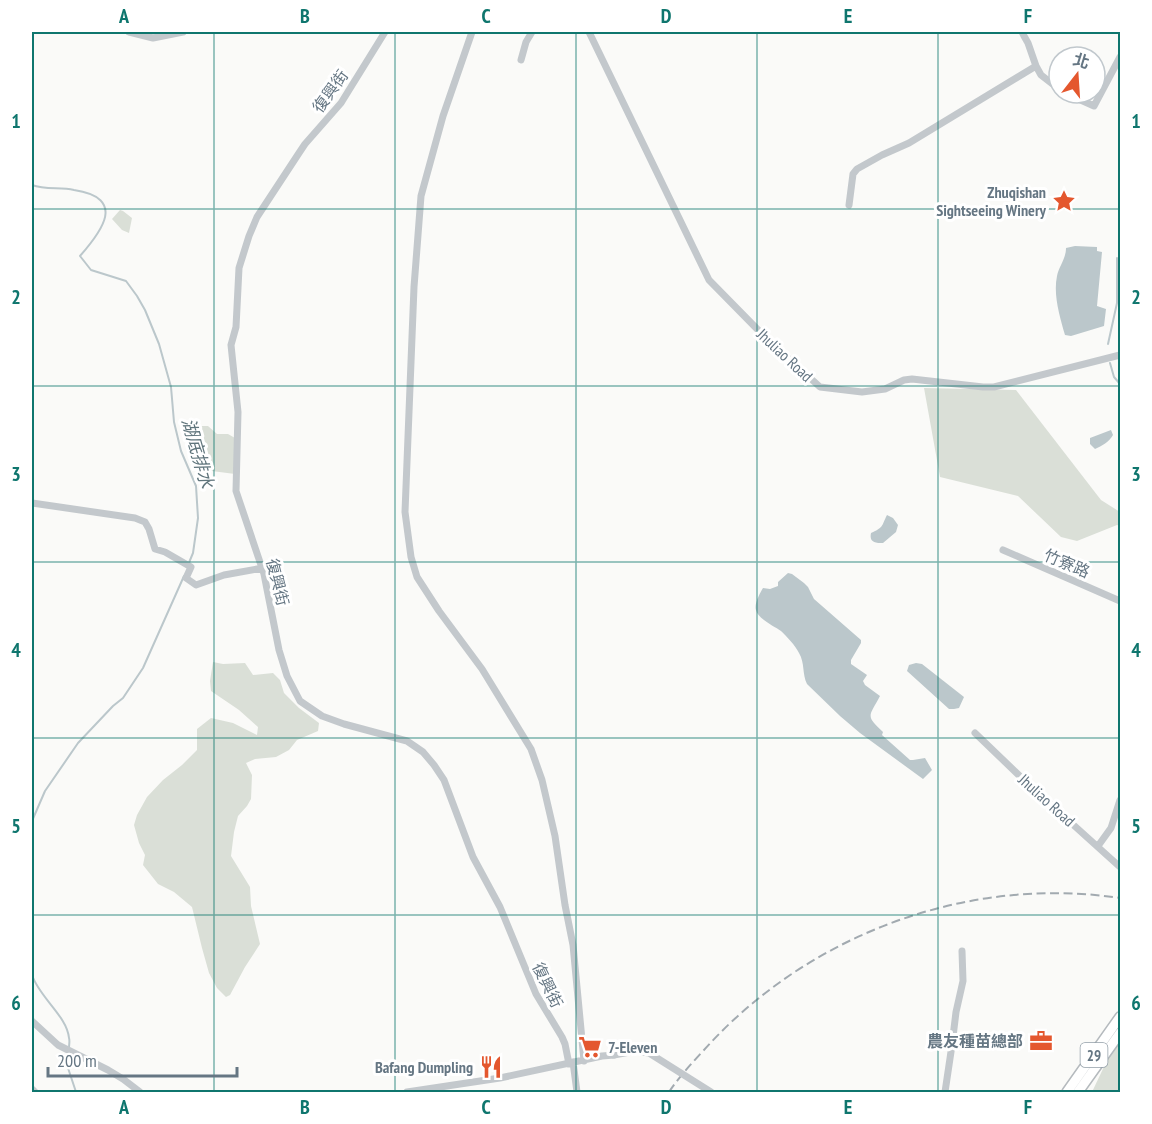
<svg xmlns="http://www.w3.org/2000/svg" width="1152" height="1124" font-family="'PT Sans Narrow','Noto Sans TC',sans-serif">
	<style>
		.green { fill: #dadfd7 }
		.water { fill: #bbc7cb }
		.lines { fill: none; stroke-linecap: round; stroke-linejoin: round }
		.stream { stroke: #bbc7cb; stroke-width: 2 }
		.major-casing { stroke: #b5babe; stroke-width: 12 }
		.minor { stroke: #c3c8cc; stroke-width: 7 }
		.major { stroke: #fff; stroke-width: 9 }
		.rail { stroke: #a2aab0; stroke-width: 2; stroke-dasharray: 9 4.5; stroke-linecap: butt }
		.minor-bridge { stroke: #c3c8cc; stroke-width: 7 }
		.grid { fill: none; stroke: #0f766e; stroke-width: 1.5; stroke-opacity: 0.55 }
		.labels { text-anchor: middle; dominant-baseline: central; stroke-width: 6; stroke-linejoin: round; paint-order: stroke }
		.shield { fill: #fff; stroke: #939fa8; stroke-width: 1.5 }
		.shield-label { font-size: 15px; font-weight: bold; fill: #657683 }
		.street-label { font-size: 16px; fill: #657683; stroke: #fff }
		.poi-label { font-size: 16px; font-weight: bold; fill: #657683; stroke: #fff; text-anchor: end }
		.water-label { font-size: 18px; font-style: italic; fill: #60757c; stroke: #fff }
		.neatline { fill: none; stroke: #0f766e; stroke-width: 2 }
		.grid-label { font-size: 20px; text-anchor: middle; font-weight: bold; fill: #0f766e }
	</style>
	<rect width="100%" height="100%" fill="#fafaf8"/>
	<path class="green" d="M120,210L123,211L132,218L129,233L122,230L112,219Z
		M924,388L1016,390L1101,500L1120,512V526L1117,525L1077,541L1061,537L1018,496L940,477Z
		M190,426H208L217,434H228L235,438V474L204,470L191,463L198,449L194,439Z
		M213,662L223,664L245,663L253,675L273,673L280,680L284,693L299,708L319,723L318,731L297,740L289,750L276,757L255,759L246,763L252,775L251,799L247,806L238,816L234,832L231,856L250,887L251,906L260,944L245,967L230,995L226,997L217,988L209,973L202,948L192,907L174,892L158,884L143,865L145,855L139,843L134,825L137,815L147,797L163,780L182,765L197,750V729L211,718L233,723L257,735L258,727L239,710L211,691L210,681Z
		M1120,1033V1092H1092Z"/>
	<path class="water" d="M1075,246L1097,247V251L1102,252L1097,306L1106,309L1104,326L1071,336L1065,335C1060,317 1053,295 1057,276C1059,266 1066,259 1066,248Z
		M1111,430L1113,435C1109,442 1102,446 1095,449L1090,444V438Z
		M887,515L893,518L898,525L896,532L883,543C875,543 869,542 871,533C884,527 881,527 887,515Z
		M788,573L792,574L804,583L808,587L814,599L861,640V643L851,660V664L867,675L863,681L865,685L880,696C869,717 865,715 883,732L882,735L910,760H913L925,758L932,770L923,779L860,733L840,716L807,684C802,674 805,663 799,653C795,645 787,637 781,631C774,626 758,619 756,610C754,604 760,593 763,588L770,589L778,586V582Z
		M916,663L922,664L964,697L959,708L954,709H949L907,671L909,665Z"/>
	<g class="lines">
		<path class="stream" d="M32,185C45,190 60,187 74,190C127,198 102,231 80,256L91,270L126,281L137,296L145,310L159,344L171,387L174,422L181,451L196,486L198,518L193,553L188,565
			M1120,237V232
			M1108,344L1117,303V258
			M1110,363L1114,377L1120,384
			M32,821L45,791L78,743L113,706L123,698L143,668L184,576
			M32,975C39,997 67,1016 69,1038C70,1041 69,1044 69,1048
			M68,1053L67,1065L76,1092"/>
		<g class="major-casing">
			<path id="major" d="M1067,1092L1120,1017
				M1078,1092L1120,1033"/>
		</g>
		<path class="minor" d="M129,32L153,38L183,32
			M385,32L341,103L305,144L299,153L257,217L249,236L239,268L236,327L231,345L238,412L236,491L264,574L279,650L287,676L300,701L322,716L344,724L407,741L423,752L434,765L444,780L473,857L500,907L536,994L562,1037L565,1044L569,1064
			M472,32L443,116L421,196L414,287L405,512L411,557L417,577L439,611L482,669L531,749L542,780L555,836L565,905L573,945L584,1061
			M589,32L709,280L764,336L820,387L862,392L885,389L904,380L912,379L983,387H994L1120,355
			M1022,32L1024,36L1028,43L1036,66L1041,75L1059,89
			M521,60L526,42L532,32
			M1065,93L1094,106L1120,57
			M849,205L853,174L857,169L882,155L909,143L1036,66
			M32,503L135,518L145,522L149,529L155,549L165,552L191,567L186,578L196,585L224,575L263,568
			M1003,550L1120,601
			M975,733L1027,783L1120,867
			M1098,846L1111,828L1120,800
			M32,1021L58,1045L108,1070L123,1079L140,1092
			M573,1062L577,1092
			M32,1089L35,1092
			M407,1092L500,1078L602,1056L614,1055
			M945,1092L952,1045L956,1012L963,981L962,951"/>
		<use href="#major" class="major"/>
		<path class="rail" d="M669,1092C679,1077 691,1064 704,1050C807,935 967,875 1120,898"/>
		<path class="minor-bridge" d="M614,1055L635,1051L649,1053L711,1092"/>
	</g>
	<path class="grid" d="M214,32V1092M395,32V1092M576,32V1092M757,32V1092M938,32V1092M32,209H1120M32,386H1120M32,562H1120M32,738H1120M32,915H1120"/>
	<defs>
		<g id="sight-bare" transform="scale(1.8)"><path d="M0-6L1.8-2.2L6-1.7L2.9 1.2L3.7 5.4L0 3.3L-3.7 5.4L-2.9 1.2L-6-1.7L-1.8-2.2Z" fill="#e4572e" stroke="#fff" stroke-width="2.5" paint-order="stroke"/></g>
		<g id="office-bare" transform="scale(1.8)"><path d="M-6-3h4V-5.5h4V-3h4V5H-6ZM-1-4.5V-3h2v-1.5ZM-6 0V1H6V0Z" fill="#e4572e" stroke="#fff" stroke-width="2.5" paint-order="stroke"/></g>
		<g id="supermarket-bare" transform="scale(1.8)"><path d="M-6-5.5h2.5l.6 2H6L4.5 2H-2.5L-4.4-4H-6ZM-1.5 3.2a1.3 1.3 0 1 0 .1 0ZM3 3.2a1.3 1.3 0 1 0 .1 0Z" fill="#e4572e" stroke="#fff" stroke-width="2.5" paint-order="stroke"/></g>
		<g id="restaurant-bare" transform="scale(1.8)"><path d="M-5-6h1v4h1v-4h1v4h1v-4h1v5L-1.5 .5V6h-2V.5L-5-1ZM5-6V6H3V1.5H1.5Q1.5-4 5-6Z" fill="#e4572e" stroke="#fff" stroke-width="2.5" paint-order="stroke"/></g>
	</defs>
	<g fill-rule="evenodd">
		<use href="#sight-bare" x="1064" y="201"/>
		<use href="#office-bare" x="1041" y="1041"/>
		<use href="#supermarket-bare" x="590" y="1047"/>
		<use href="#restaurant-bare" x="491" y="1067"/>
	</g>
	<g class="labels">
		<rect class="shield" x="1080.5" y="1043" width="27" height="24" rx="4.5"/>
		<g class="shield-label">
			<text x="1094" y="1055">29</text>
		</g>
		<g class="street-label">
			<text transform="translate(330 91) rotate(-54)">復興街</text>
			<text transform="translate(785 355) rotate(43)">Jhuliao Road</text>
			<text transform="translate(1067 563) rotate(23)">竹寮路</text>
			<text transform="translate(278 582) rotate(76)">復興街</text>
			<text transform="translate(1047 800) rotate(42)">Jhuliao Road</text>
			<text transform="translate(548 985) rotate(64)">復興街</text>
		</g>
		<g class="poi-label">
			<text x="1046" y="192">Zhuqishan<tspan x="1046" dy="18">Sightseeing Winery</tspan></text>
			<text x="1023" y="1041">農友種苗總部</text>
			<text x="608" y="1047" text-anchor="start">7-Eleven</text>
			<text x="473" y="1067">Bafang Dumpling</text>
		</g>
		<g class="water-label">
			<text transform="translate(198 453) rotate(74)">湖底排水</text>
		</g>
	</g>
	<rect width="1152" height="1124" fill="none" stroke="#ffffff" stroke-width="66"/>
	<g transform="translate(1077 75) rotate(17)"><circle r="28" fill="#ffffff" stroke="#c1c8cd" stroke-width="1.5"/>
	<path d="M0-4.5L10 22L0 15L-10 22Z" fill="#e4572e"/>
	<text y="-9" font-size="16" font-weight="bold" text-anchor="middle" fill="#657683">北</text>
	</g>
	<path d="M48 1067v9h189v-9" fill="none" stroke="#657683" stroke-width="3"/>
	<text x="57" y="1067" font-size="18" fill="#657683" stroke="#ffffff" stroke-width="4.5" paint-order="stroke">200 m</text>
	<rect x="33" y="33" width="1086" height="1058" class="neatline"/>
	<g class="grid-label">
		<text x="124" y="23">A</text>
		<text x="305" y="23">B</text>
		<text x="486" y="23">C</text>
		<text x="666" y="23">D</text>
		<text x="848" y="23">E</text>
		<text x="1028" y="23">F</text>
		<text x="16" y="128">1</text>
		<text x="1136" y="128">1</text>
		<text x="16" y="304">2</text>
		<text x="1136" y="304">2</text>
		<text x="16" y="481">3</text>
		<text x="1136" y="481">3</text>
		<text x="16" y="657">4</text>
		<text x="1136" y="657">4</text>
		<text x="16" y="833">5</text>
		<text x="1136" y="833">5</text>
		<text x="16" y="1010">6</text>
		<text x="1136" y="1010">6</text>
		<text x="124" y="1114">A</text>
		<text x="305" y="1114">B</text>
		<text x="486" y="1114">C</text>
		<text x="666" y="1114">D</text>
		<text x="848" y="1114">E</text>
		<text x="1028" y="1114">F</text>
	</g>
</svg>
